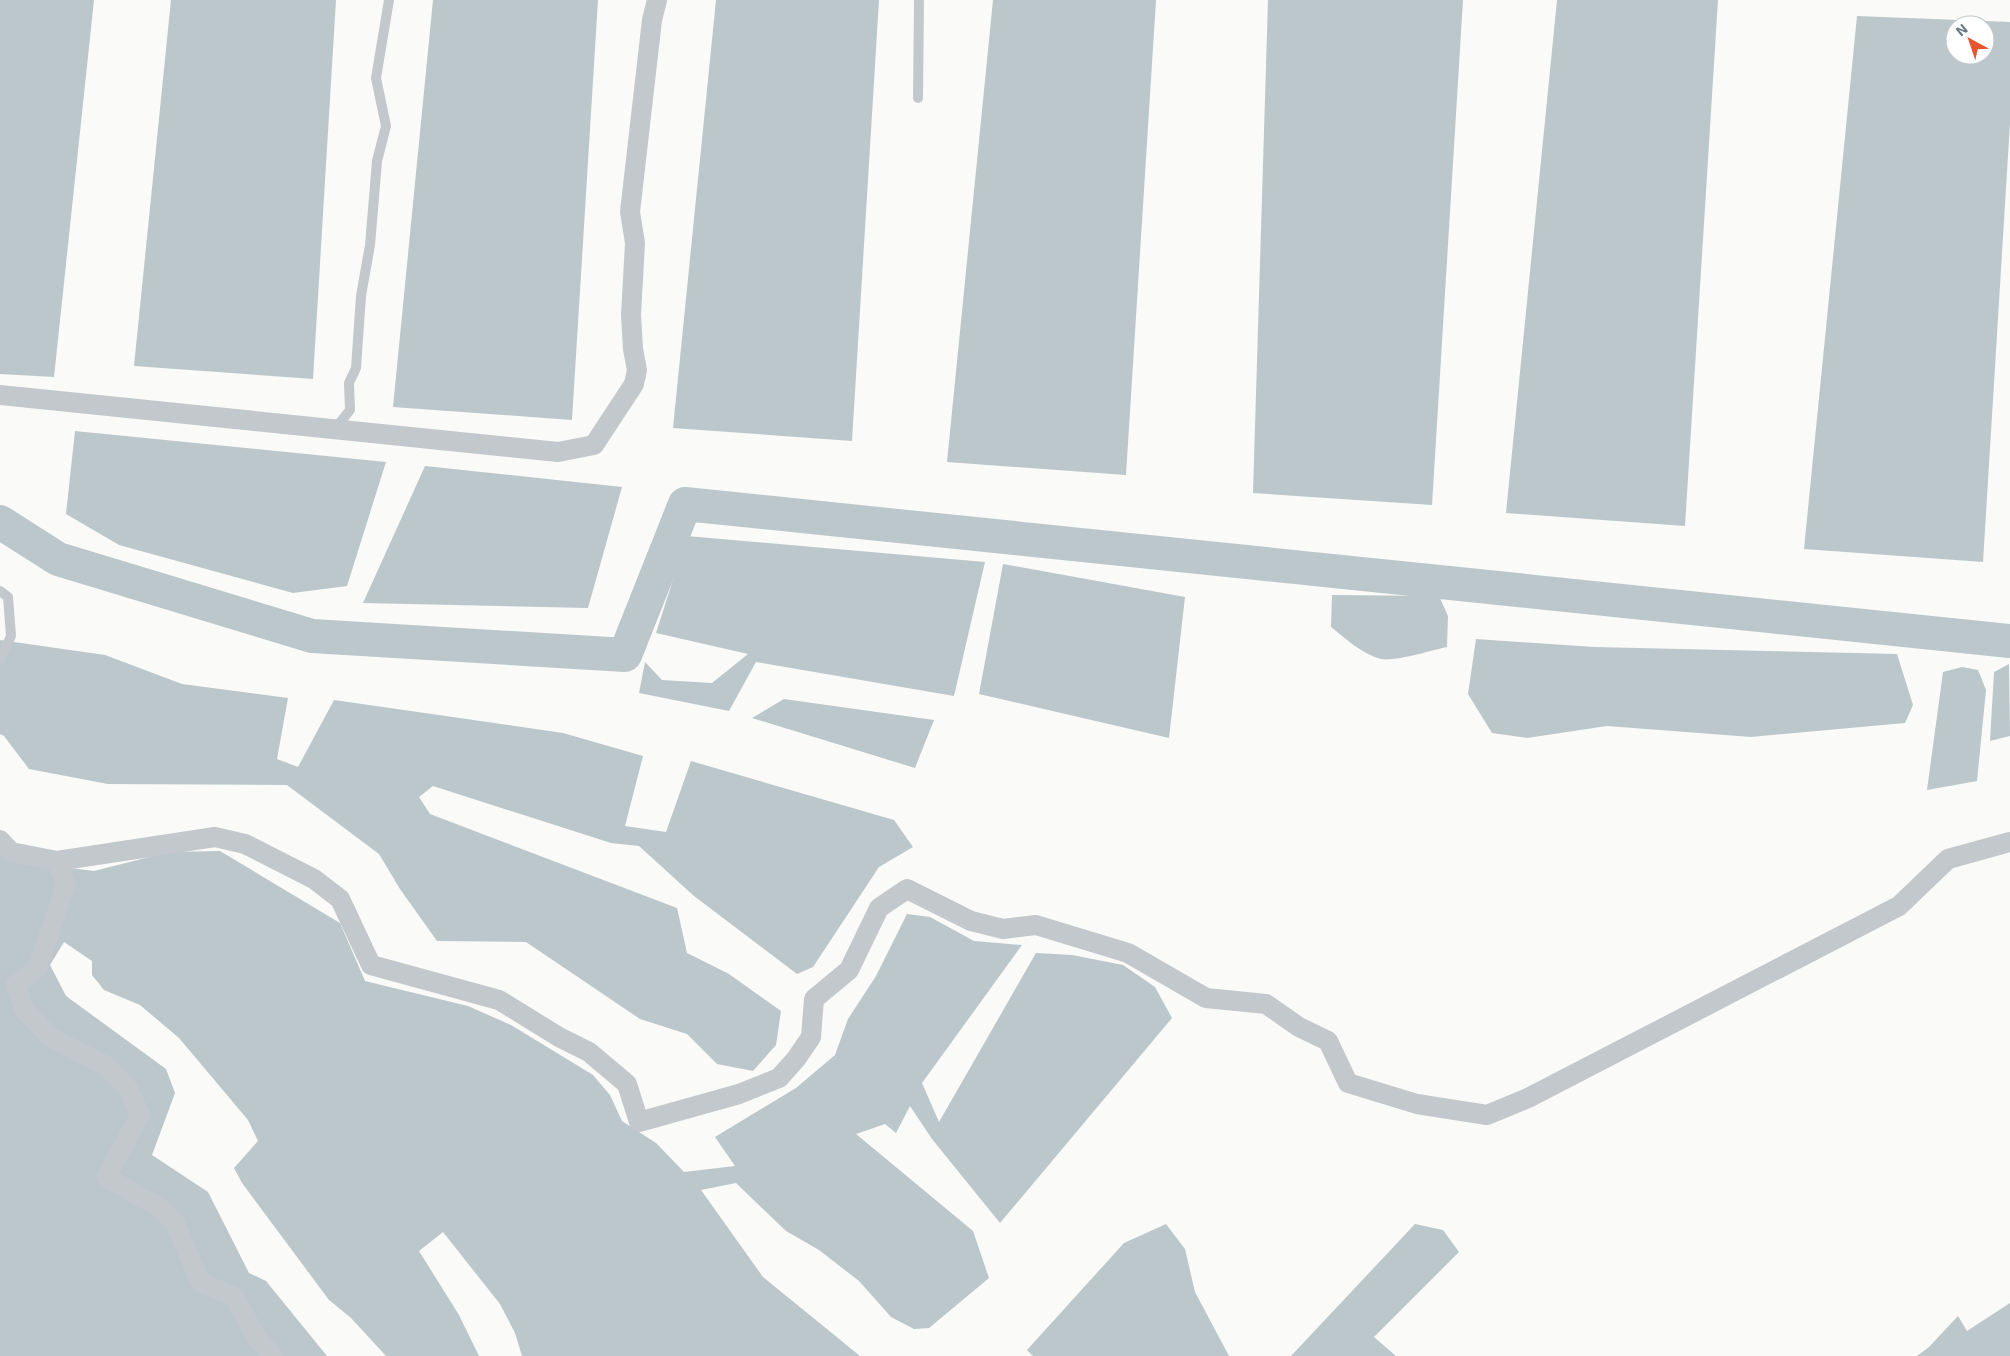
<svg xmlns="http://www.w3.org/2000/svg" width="2010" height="1356" font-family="'Exo 2',sans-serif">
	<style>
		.water { fill: #bbc7cb; fill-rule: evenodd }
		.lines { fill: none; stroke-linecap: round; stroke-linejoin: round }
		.river { stroke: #bbc7cb; stroke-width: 34 }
		.service { stroke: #c3c8cc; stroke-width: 10 }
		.minor { stroke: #c3c8cc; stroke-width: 20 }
	</style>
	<rect width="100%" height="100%" fill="#fafaf8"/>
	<path class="water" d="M0,0H94L54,377L0,374Z
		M171,0H336L313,379L134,366Z
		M433,0H598L572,420L393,407Z
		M716,0H879L852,441L673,428Z
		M993,0H1156L1126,475L947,462Z
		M1268,0H1463L1432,505L1253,493Z
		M1557,0H1718L1685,526L1506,513Z
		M1857,16L2010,22V123L1983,562L1804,549ZM1955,25H1985V55H1955Z
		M75,431L386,462L347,586L293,593L119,545L66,514Z
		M425,466L622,487L588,608L363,603Z
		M687,536L985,562L954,696L756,662L729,711L639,693L645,662L662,680L712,683L748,654L656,633Z
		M1003,564L1185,597L1169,738L979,694Z
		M1332,595L1439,596L1448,616L1447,647C1433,650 1394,662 1381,659C1362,654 1346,639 1331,627Z
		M1476,639L1594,647L1897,654L1913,705L1905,723L1751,737L1607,726L1527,738L1492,733L1468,694Z
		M0,640L105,655L182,684L288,698L277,759L298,767L334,700L563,733L643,756L625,826L666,832L691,761L894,820L913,847L879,867L813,967L797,974L694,896L639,846L611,843L433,786L419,797L430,814L677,908L687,953L729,974L781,1011L776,1045L753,1071L717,1064L687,1034L640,1019L526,942L437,941L400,889L379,854L287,785L108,784L29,769L4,736L0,734Z
		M2009,664L2010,736L1990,741L1994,672Z
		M1962,667L1978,670L1986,690L1977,781L1927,790L1943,672Z
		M784,699L934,720L915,768L752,718Z
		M0,849L30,863L94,871L169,852L220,851L340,923L365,981L468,1006L511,1025L593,1075L610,1095L622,1121L656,1143L684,1172L735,1166L715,1137L796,1088L835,1055L848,1019L876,976L907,914L930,917L974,941L1022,945L922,1083L939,1122L1036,953L1072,955L1123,965L1155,987L1172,1018L1000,1223L932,1139L910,1106L896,1133L885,1124L856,1134L973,1231L989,1278L929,1328L914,1329L891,1317L859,1281L819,1250L786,1231L736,1183L701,1190L763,1277L860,1356H522L515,1333L500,1304L443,1232L419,1251L459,1315L479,1356H386L351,1318L329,1300L242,1183L234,1168L258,1141L248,1120L179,1038L140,1005L104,990L92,975V961L64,942L50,965L66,996L166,1069L175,1093L152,1155L208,1192L249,1273L266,1281L327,1356H0Z
		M1166,1224L1185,1249L1195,1292L1229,1356H1033L1027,1350L1124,1243Z
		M1415,1224L1443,1230L1459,1252L1374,1337L1396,1356H1291Z
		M2010,1303V1356H1917L1929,1347L1958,1316L1967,1331Z"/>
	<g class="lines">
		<path class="river" d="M0,522L58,559L312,636L625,655L685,504L2010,641"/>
		<path class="service" d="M918,98L919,0
			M335,429L350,410L349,383L356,368L361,296L370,245L377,161L386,126L376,78L389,0
			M0,591L8,597L11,636L0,660"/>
		<path class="minor" d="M0,395L558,452L594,445L634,384L637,370L633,349L631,315L635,243L630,212L652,20L657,0
			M0,840L11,852L57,861L66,885L38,967L16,985L24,1009L50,1037L108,1067L129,1090L140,1115L106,1178L158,1206L175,1223L201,1283L234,1296L256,1337L273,1356
			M57,861L215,837L245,844L314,879L340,899L371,965L499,1000L559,1037L589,1052L627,1084L639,1122L739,1094L779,1078L796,1059L811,1037L814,999L849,970L879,908L907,889L971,921L1003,929L1036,925L1128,953L1206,998L1266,1004L1299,1027L1328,1041L1348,1083L1417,1104L1487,1115L1528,1098L1899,906L1948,859L2010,842"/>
	</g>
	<g transform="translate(1970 40) rotate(320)"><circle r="24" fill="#ffffff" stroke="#c1c8cd"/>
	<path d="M0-4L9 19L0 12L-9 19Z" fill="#e4572e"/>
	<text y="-8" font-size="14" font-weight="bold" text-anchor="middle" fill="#657683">N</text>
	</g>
</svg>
